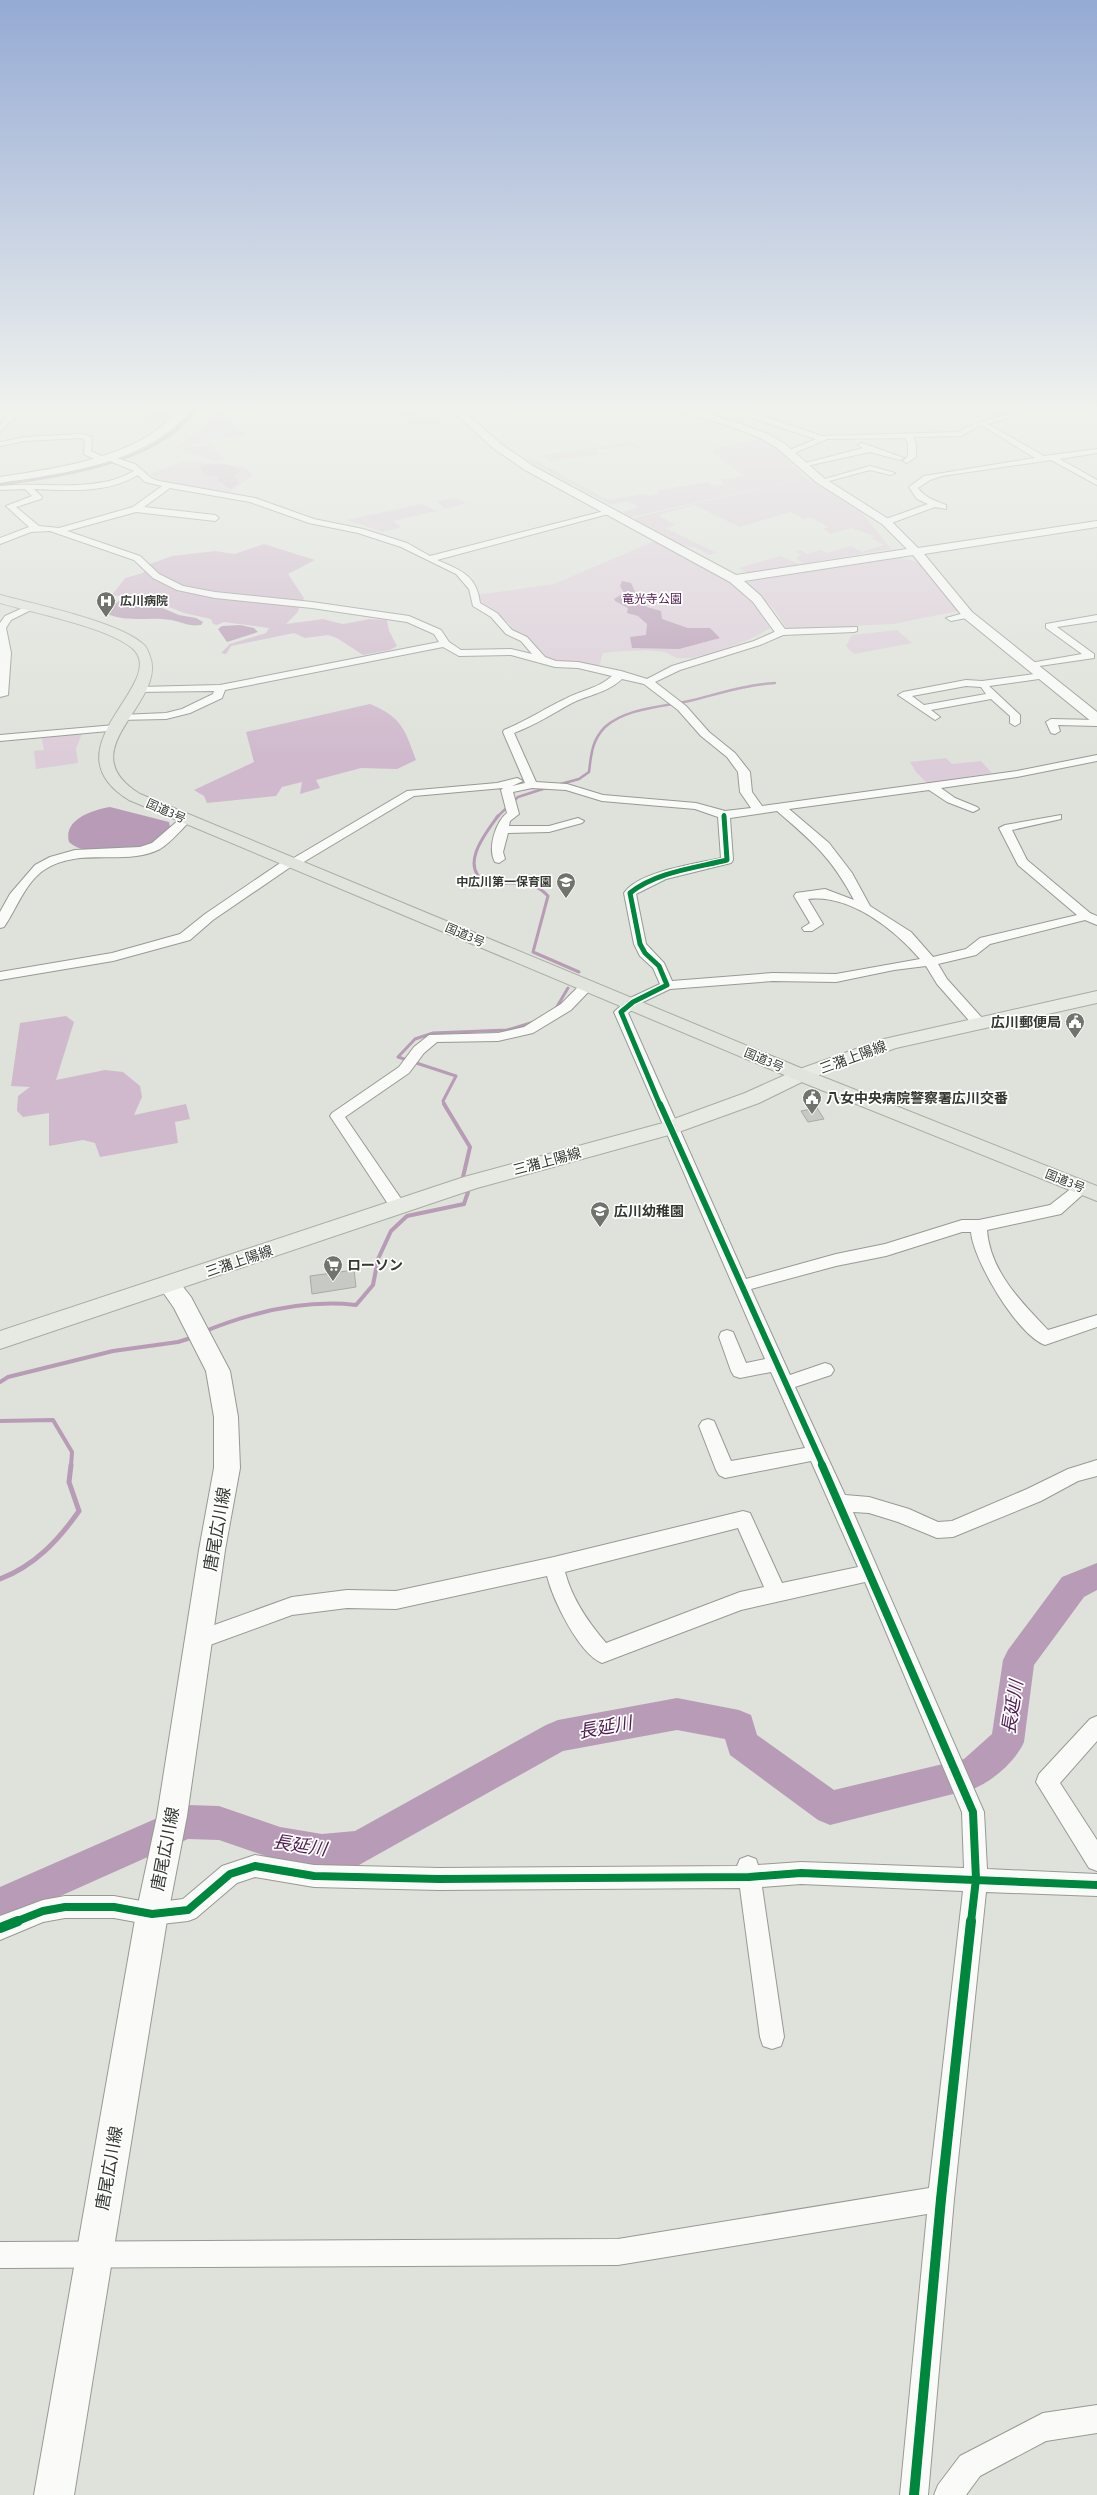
<svg xmlns="http://www.w3.org/2000/svg" width="1097" height="2495" font-family="'Asap Condensed','Noto Sans JP',sans-serif">
	<style>
		.green { fill: #dcccd9 }
		.forest { fill: #d0b9cd }
		.water { fill: #b89bb6 }
		.lines { fill: none; stroke-linecap: round; stroke-linejoin: round }
		.stream-far3 { stroke: #b89bb6; stroke-width: 2.5 }
		.stream-far2 { stroke: #b89bb6; stroke-width: 3 }
		.stream-far1 { stroke: #b89bb6; stroke-width: 4 }
		.stream { stroke: #b89bb6; stroke-width: 5 }
		.river { fill: #b89bb6; fill-rule: evenodd }
		.building { fill: #c7cac4; stroke: #a8aaa5 }
		.minor-casing { stroke: #979a94; stroke-width: 2 }
		.tertiary-casing { stroke: #979a94; stroke-width: 2 }
		.secondary-casing { stroke: #979a94; stroke-width: 2 }
		.primary-casing { stroke: #a6ada0; stroke-width: 2 }
		.trunk-casing { stroke: #a6ada0; stroke-width: 2 }
		.minor { fill: #fafbf9; fill-rule: evenodd }
		.tertiary { fill: #fafbf9; fill-rule: evenodd }
		.secondary { fill: #fafbf9; fill-rule: evenodd }
		.primary { fill: #e6eae3; fill-rule: evenodd }
		.trunk { fill: #e0e4dc; fill-rule: evenodd }
		.cycleway-far4-casing { stroke: #fff; stroke-width: 5.5 }
		.cycleway-far3-casing { stroke: #fff; stroke-width: 7 }
		.cycleway-far2-casing { stroke: #fff; stroke-width: 8 }
		.cycleway-far1-casing { stroke: #fff; stroke-width: 10 }
		.cycleway-casing { stroke: #fff; stroke-width: 12 }
		.cycleway-far4 { stroke: #00873e; stroke-width: 4 }
		.cycleway-far3 { stroke: #00873e; stroke-width: 5 }
		.cycleway-far2 { stroke: #00873e; stroke-width: 6 }
		.cycleway-far1 { stroke: #00873e; stroke-width: 8 }
		.cycleway { stroke: #00873e; stroke-width: 10 }
		.labels { text-anchor: middle; dominant-baseline: central; stroke-width: 3.5; stroke-linejoin: round; paint-order: stroke }
		.far-park-label { font-size: 12px; fill: #4e184e; stroke: #fff }
		.far-poi-label { font-size: 12px; font-weight: bold; fill: #343831; stroke: #fff; text-anchor: start }
		.far-street-label { font-size: 12px; fill: #343831; stroke: #fff }
		.poi-label { font-size: 14px; font-weight: bold; fill: #343831; stroke: #fff; text-anchor: start }
		.street-label { font-size: 14px; fill: #343831; stroke: #fff }
		.near-street-label { font-size: 17px; fill: #343831; stroke: #fff }
		.near-water-label { font-size: 18px; font-style: italic; fill: #501a50; stroke: #fff }
	</style>
	<rect width="100%" height="100%" fill="#dee2da"/>
	<path class="green" d="M167,407H178L162,422L142,419L148,414Z
		M222,407H227L223,412L246,435L190,444L192,447L210,444L224,459L214,461L175,447L202,429Z
		M416,409L428,414L403,419L394,413Z
		M427,417L432,418L439,423L413,427L407,422V420Z
		M761,439L778,450L806,478L631,517L623,512L639,507L627,501L611,505L527,460L530,458L608,500L646,494L649,496L660,494L656,491L708,482L713,486L725,485L721,480L744,476L712,452L715,451V447Z
		M632,442L640,448L636,449L631,445L596,450L599,454L552,461L542,456Z
		M185,461L243,467L253,475L229,493L163,481L150,474Z
		M808,478L862,513L891,549L747,573L739,568L780,556L799,564L803,563L796,559L801,554L795,552L800,550L807,554L820,550L827,553L851,546L862,552L884,545L871,538L875,536L851,528L831,534L822,529L829,527L810,517L803,519L790,512L739,527L695,505L658,515L675,525L665,528L717,553L709,555L694,547L683,546L633,518Z
		M455,498L466,503L445,509L437,501Z
		M421,504L437,511L393,521L401,527L383,532L347,520Z
		M655,541L733,585L755,605L770,628C753,640 697,661 678,658C673,657 669,653 664,652C644,649 623,651 603,653L599,667L559,662L547,657L529,639L509,628L511,625L488,606H484L478,595L483,594L554,584Z
		M901,558L918,562L958,611L893,624L787,629L774,609L747,583L753,578Z
		M897,630L912,643L854,654L846,646L852,635Z
		M82,733L76,749L78,763L36,769L34,751L44,750L41,735Z
		M946,758L952,764L981,761L992,773L927,783L916,772L910,762Z"/>
	<path class="forest" d="M983,407L1016,409C1007,420 988,416 977,411Z
		M209,464C218,464 235,463 241,471L235,475L239,483L230,489L217,480L220,477L205,475L200,467Z
		M264,544L315,560L288,574L304,598L297,613L286,624L323,619L343,624L370,619L387,620L389,631L397,646L390,650L363,655L337,638L328,635L305,638L294,633L231,646L226,654L221,653L230,644L266,633L269,628L224,622L217,625L213,624L211,619L184,613L154,601L112,595L125,578L143,573L150,564L172,556L215,551L234,554Z
		M370,704C402,717 405,730 416,760L397,769L361,768L316,780L320,788L300,794L302,782L282,787L276,796L207,803L204,796L194,790L254,762L246,732Z
		M66,1016L74,1022L56,1080L105,1070L123,1072L140,1086L142,1097L134,1115L186,1104L190,1119L175,1122L178,1143L100,1157L95,1143L83,1140L49,1146V1113L23,1117L17,1111L18,1096L30,1087L11,1086L20,1023Z"/>
	<path class="water" d="M196,407H202C193,416 184,426 174,434C128,468 55,478 0,486V484C52,476 118,468 162,438C175,429 185,418 196,407Z
		M622,581L631,583L637,596L645,602L647,607L661,611L662,619L688,628H710L720,638L679,649L632,648L630,637L646,635L647,624L638,616L627,613L628,608L615,601L614,599L624,593L620,586Z
		M119,601L153,604L179,615L196,618L203,622L201,625C189,627 182,622 171,620C150,616 127,623 108,614L107,611Z
		M240,625L254,628L258,632L227,642L218,629L222,626Z
		M110,807L169,822L170,827L151,845L144,848C122,849 86,858 69,842C63,819 93,810 110,807Z"/>
	<g class="lines">
		<path class="stream-far3" d="M557,785L579,779L589,772C591,755 592,740 605,727C626,708 662,707 689,701C718,694 745,685 775,683
			M497,817L518,797L549,787"/>
		<path class="stream-far2" d="M498,816C485,834 458,867 487,883C510,885 531,877 548,896L533,952L579,972
			M555,1010L568,988
			M445,1105L443,1101L456,1076L398,1057L415,1039L433,1033L507,1030L534,1022"/>
		<path class="stream-far1" d="M203,1332C252,1312 303,1299 356,1305L373,1285L378,1259L391,1231L407,1216L464,1204L468,1192L463,1177L470,1147L444,1104
			M0,1382L8,1377L113,1351L178,1342L194,1337
			M0,1421L53,1420L72,1452L71,1466"/>
		<path class="stream" d="M0,1579C34,1566 58,1541 79,1511L69,1482L71,1465"/>
		<path class="river" d="M1097,1563V1590L1084,1597L1034,1665L1024,1742C1015,1762 993,1781 973,1789L830,1825L818,1820L730,1755L725,1739L677,1730L563,1751L359,1865L322,1868L280,1861L219,1840L188,1839L0,1923V1887L187,1805L219,1806L280,1827L322,1834L355,1831L546,1725L558,1720L677,1698L739,1710L751,1715L757,1735L834,1790L964,1759L992,1734L1003,1660L1008,1650L1062,1577Z"/>
	</g>
	<path class="building" d="M817,1108L824,1119L808,1122L801,1111Z
		M354,1270L356,1287L312,1294L310,1276Z"/>
	<g class="lines">
		<g class="minor-casing">
			<path id="minor" d="M4,407H11L14,418L0,432V425L6,418Z
				M732,407H741L759,415L822,436L959,432C976,420 996,420 1014,411L1015,407H1021L1020,414L988,424L1044,456L1097,449V453L1060,459L1097,480V485L1051,460L942,476L930,480L918,488C925,498 936,501 946,505V509L935,507L886,525L882,522L883,520L928,504L917,499L909,487L924,476L1035,458L981,425L961,436L913,437L916,443V457L907,463L903,461L908,456V443L905,438L827,439L790,455H787V451L816,439L754,419Z
				M82,434L92,437L91,451L104,457V461H98L84,454L85,440L81,438L25,441L0,446V442L25,437Z
				M862,443L904,458L900,460L870,452L802,467L798,465L863,448L858,445Z
				M108,455L135,464L151,478L159,481L255,498L314,519L363,529L407,543L430,556L612,509V513L437,560C460,570 477,575 480,603L497,613L512,630L527,637L545,657L556,661L578,662L621,671L647,679L672,666L754,641L781,629L857,627V631L854,632L783,635L760,645L680,670L655,682L686,706L709,732L735,753L750,772L752,792L762,806L1017,771L1097,755V761L1017,777L941,788L955,798L977,807L979,809L973,812L947,802L929,790L789,809L829,843L852,873L870,906L911,932L933,957L966,949L980,938L1077,915L1018,865L999,828L1005,825L1061,815V819L1012,830L1027,860L1090,913L1097,916V925L1085,920L990,944L976,955L938,964L947,979L983,1019L985,1022L983,1025H973L937,984L926,966L894,970L836,982L773,981L670,989L643,1002L628,1013L746,1279L836,1254L885,1244L962,1220H979L1050,1205L1077,1184H1087L1090,1188L1061,1214L987,1230C990,1271 1021,1302 1048,1330L1097,1315V1327L1045,1345C1018,1336 973,1260 971,1232H962L886,1256L836,1266L751,1289L790,1375L825,1363L831,1365L834,1370L831,1375L795,1387L845,1495L869,1497L909,1509L938,1522L952,1521L1027,1489L1068,1469L1097,1460V1476L1078,1481L1041,1501L953,1537L937,1538L898,1522L869,1513L853,1512L984,1812L987,1869L1097,1874V1896L986,1892L954,2199L928,2495H900L927,2214L618,2265L0,2268V2242L618,2239L929,2188L963,1891L801,1884L762,1887L784,2037L781,2046L772,2049L763,2046L760,2037L740,1888L439,1890L314,1887L255,1877L237,1883L196,1918L188,1921L152,1925L114,1918H65L43,1922L0,1940V1916L43,1900L65,1896H114L152,1903L183,1899L222,1866L255,1855L314,1865L439,1868L737,1866L740,1859L748,1856L756,1859L758,1865L801,1862L964,1868L962,1812L865,1582L741,1610L602,1663C579,1654 553,1600 547,1576L396,1609L347,1608L292,1615L199,1649L192,1647L189,1640L192,1633L292,1597L347,1590L396,1591L554,1557L743,1511L750,1513L782,1583L858,1567L811,1461L725,1478L719,1475L716,1470L699,1426L702,1421L708,1419L714,1421L731,1461L805,1448L771,1372L740,1378L734,1376L731,1371L719,1337L721,1332L727,1330L733,1332L746,1363L765,1359L614,1012L628,999L660,984L653,968L640,956L634,944L624,893C639,871 696,864 721,858L718,817L695,809L602,801L566,790L532,788L513,792L519,814L510,821L509,826H549L578,818L584,821L582,823L549,832L508,833L503,852L505,859L499,863L495,862C487,849 496,821 507,813L501,790L503,788L414,796L297,866H292L213,920L190,940L113,961L0,980V972L112,953L180,934L205,914L286,859H292L407,791L497,783L517,778L523,781L512,786L525,783L503,732L504,730C526,721 544,709 565,699C581,690 598,689 612,676L578,668L555,667L511,655L459,656L443,647L225,690L222,698L190,713L166,719L117,720L116,718L121,715L166,713L182,709L213,694L214,691L135,692L134,690L139,687L220,685L439,642L434,634L407,622L312,608L215,598L177,590L153,578L134,560L50,531L31,532L0,544V538L29,527L6,506L32,496L25,489L0,490V486C43,481 94,494 134,471L105,459L104,457ZM138,475L145,482L162,486L133,507L59,528L39,526L16,507L41,499L42,497L34,489C69,490 107,494 138,475ZM170,488L250,502L309,523L358,533L401,547L456,574L469,589L473,606L491,617L506,634L521,641L532,654L511,649L461,650L449,642L441,630L409,616L312,602L215,592L183,586L159,574L140,556L67,531L136,512L215,521L219,518L215,515L144,507ZM622,679L644,684L678,710L701,736L727,757L738,772L740,792L751,808L725,811L696,803L603,795L567,784L536,782L514,733C535,725 552,714 572,703C590,694 605,694 622,679ZM777,811C813,842 831,857 854,900L825,889L796,893L794,896L810,923L802,928L804,931H812L823,924L808,899C850,894 894,929 920,959L836,974L773,973L672,981L664,963L646,944L636,894L666,879L731,863L733,860L730,818ZM738,1528L764,1587L740,1592L606,1643C588,1622 572,1599 565,1572Z
				M870,466L895,473L891,475L870,470L822,483L818,481Z
				M27,606L35,608L11,620L6,628L11,653L8,695L0,697V623L5,616Z
				M968,612L973,615L971,617L951,621L946,618Z
				M1097,615V621L1057,627L1094,654V658L1026,668L1025,666L1030,663L1082,654L1046,628V624Z
				M1042,673L1046,674V678L989,686L1020,715V723L1015,726L1010,723V716L991,699L931,710L940,717L935,720L898,695L903,692L966,680L982,681ZM966,686L981,687L986,694L924,705L912,696Z
				M1051,719L1097,720V726L1058,725L1060,731L1055,734L1051,733L1046,722Z
				M115,725L120,728L119,730L0,741V735Z
				M185,817L189,818V822C180,831 170,843 160,849C125,867 80,846 44,870C25,883 17,908 4,927L0,928V912L10,894L35,865L50,857L75,850L140,847L152,843L181,818Z
				M587,982L594,986L571,1010L533,1033L498,1041L437,1042L424,1053L409,1073L345,1117L406,1206L404,1210H392L332,1119L330,1116L332,1113L399,1067L414,1047L429,1035L498,1033L524,1027L561,1004L582,983Z
				M1097,1716V1741L1060,1783L1097,1840V1871L1089,1868L1036,1782L1039,1774L1090,1719Z
				M1097,2405V2433L1046,2441L980,2476L966,2495H934L938,2485L960,2456L1043,2413Z"/>
		</g>
		<g class="tertiary-casing">
			<path id="tertiary" d="M183,407H193C150,464 65,473 0,483V477C51,469 105,462 150,435C162,427 172,416 183,407Z
				M449,407H459L501,444L533,466L736,575L907,549L882,524L816,482L777,448L762,439L730,426L669,409L667,407H682L736,422L770,435L785,444L824,478L890,520L918,548L1097,521V527L924,554L972,612L1097,712V723L1092,722L964,618L913,555L744,581L761,596L787,632L781,636L777,635L753,602L730,582L525,470L493,448Z"/>
		</g>
		<g class="secondary-casing">
			<path id="secondary" d="M169,1277L177,1279L191,1297L230,1371L238,1417L240,1468L225,1550L187,1816L168,1914L74,2495H34L136,1914L157,1816L199,1550L214,1468V1417L206,1371L174,1308L158,1285L161,1279Z"/>
		</g>
		<g class="primary-casing">
			<path id="primary" d="M1097,991V1003L896,1048L808,1079L759,1103L676,1133L477,1188L0,1349V1331L464,1177L663,1123L745,1093L794,1071L884,1039Z"/>
		</g>
		<g class="trunk-casing">
			<path id="trunk" d="M0,595C34,604 119,622 143,644C146,646 148,651 149,654C171,702 66,749 140,794L808,1071L1097,1186V1201L794,1079L129,800C44,748 172,682 132,648C107,627 34,613 0,603Z"/>
		</g>
		<use href="#minor" class="minor"/>
		<use href="#tertiary" class="tertiary"/>
		<use href="#secondary" class="secondary"/>
		<use href="#primary" class="primary"/>
		<use href="#trunk" class="trunk"/>
		<g class="cycleway-far4-casing">
			<path id="cycleway-far4" d="M724,815V817"/>
		</g>
		<g class="cycleway-far3-casing">
			<path id="cycleway-far3" d="M660,1105L621,1012L633,1002L667,985L659,966L645,953L640,944L630,893C656,872 695,868 727,860L724,816"/>
		</g>
		<g class="cycleway-far2-casing">
			<path id="cycleway-far2" d="M660,1104L823,1466"/>
		</g>
		<g class="cycleway-far1-casing">
			<path id="cycleway-far1" d="M822,1465L973,1812L976,1879L971,1922
				M15,1922L43,1911L65,1907H114L152,1914L188,1910L230,1874L255,1866L314,1876L439,1879L749,1877L801,1873L1097,1885"/>
		</g>
		<g class="cycleway-casing">
			<path id="cycleway" d="M0,1928L18,1921
				M914,2495L941,2199L971,1921"/>
		</g>
		<use href="#cycleway-far4" class="cycleway-far4"/>
		<use href="#cycleway-far3" class="cycleway-far3"/>
		<use href="#cycleway-far2" class="cycleway-far2"/>
		<use href="#cycleway-far1" class="cycleway-far1"/>
		<use href="#cycleway" class="cycleway"/>
	</g>
	<linearGradient id="sky" x2="0" y2="1"><stop stop-color="#95aad4"/><stop offset="0.54" stop-color="#f0f2ee"/><stop offset="1" stop-color="#f0f2ee" stop-opacity="0"/></linearGradient>
	<rect width="1097" height="756" fill="url(#sky)"/>
	<defs>
		<g id="hospital-pin" transform="scale(1)"><path d="M0 17L-7.5 6A9.5 9.5 0 1 1 7.5 6Z" fill="#70746c" stroke="#fff"/><path d="M-5-5h3v3.5h4V-5h3V5h-3V1.5h-4V5h-3Z" fill="#fff"/></g>
		<g id="school-pin" transform="scale(1)"><path d="M0 17L-7.5 6A9.5 9.5 0 1 1 7.5 6Z" fill="#70746c" stroke="#fff"/><path d="M0-5L7-2L0 1L-7-2ZM-4 1L0 2.5L4 1V4Q0 6-4 4Z" fill="#fff"/></g>
		<g id="civic-pin" transform="scale(1)"><path d="M0 17L-7.5 6A9.5 9.5 0 1 1 7.5 6Z" fill="#70746c" stroke="#fff"/><path d="M-.6-6.5H3V-4.5H.6V-3L4-1V1h2V6H-6V1h2V-1L-.6-3ZM-1.2 2.5V6h2.4V2.5Z" fill="#fff"/></g>
		<g id="supermarket-pin" transform="scale(1)"><path d="M0 17L-7.5 6A9.5 9.5 0 1 1 7.5 6Z" fill="#70746c" stroke="#fff"/><path d="M-6-5.5h2.5l.6 2H6L4.5 2H-2.5L-4.4-4H-6ZM-1.5 3.2a1.3 1.3 0 1 0 .1 0ZM3 3.2a1.3 1.3 0 1 0 .1 0Z" fill="#fff"/></g>
	</defs>
	<g fill-rule="evenodd">
		<use href="#hospital-pin" x="106" y="601"/>
		<use href="#school-pin" x="566" y="882"/>
		<use href="#civic-pin" x="1075" y="1022"/>
		<use href="#civic-pin" x="812" y="1098"/>
		<use href="#school-pin" x="600" y="1211"/>
		<use href="#supermarket-pin" x="333" y="1265"/>
	</g>
	<g class="labels">
		<g class="far-park-label">
			<text x="652" y="599">竜光寺公園</text>
		</g>
		<g class="far-poi-label">
			<text x="120" y="601">広川病院</text>
			<text x="552" y="882" text-anchor="end">中広川第一保育園</text>
		</g>
		<g class="far-street-label">
			<text transform="translate(166 811) rotate(24)">国道3号</text>
			<text transform="translate(465 935) rotate(23)">国道3号</text>
			<text transform="translate(764 1060) rotate(23)">国道3号</text>
			<text transform="translate(1065 1181) rotate(22)">国道3号</text>
		</g>
		<g class="poi-label">
			<text x="1061" y="1022" text-anchor="end">広川郵便局</text>
			<text x="826" y="1098">八女中央病院警察署広川交番</text>
			<text x="614" y="1211">広川幼稚園</text>
			<text x="347" y="1265">ローソン</text>
		</g>
		<g class="street-label">
			<text transform="translate(853 1057) rotate(-20)">三潴上陽線</text>
			<text transform="translate(547 1161) rotate(-15)">三潴上陽線</text>
			<text transform="translate(239 1261) rotate(-19)">三潴上陽線</text>
		</g>
		<g class="near-street-label">
			<text transform="translate(217 1529) rotate(-80)">唐尾広川線</text>
			<text transform="translate(165 1849) rotate(-79)">唐尾広川線</text>
			<text transform="translate(109 2168) rotate(-80)">唐尾広川線</text>
		</g>
		<g class="near-water-label">
			<text transform="translate(1012 1707) rotate(-81)">長延川</text>
			<text transform="translate(605 1727) rotate(-10)">長延川</text>
			<text transform="translate(300 1845) rotate(9)">長延川</text>
		</g>
	</g>
</svg>
